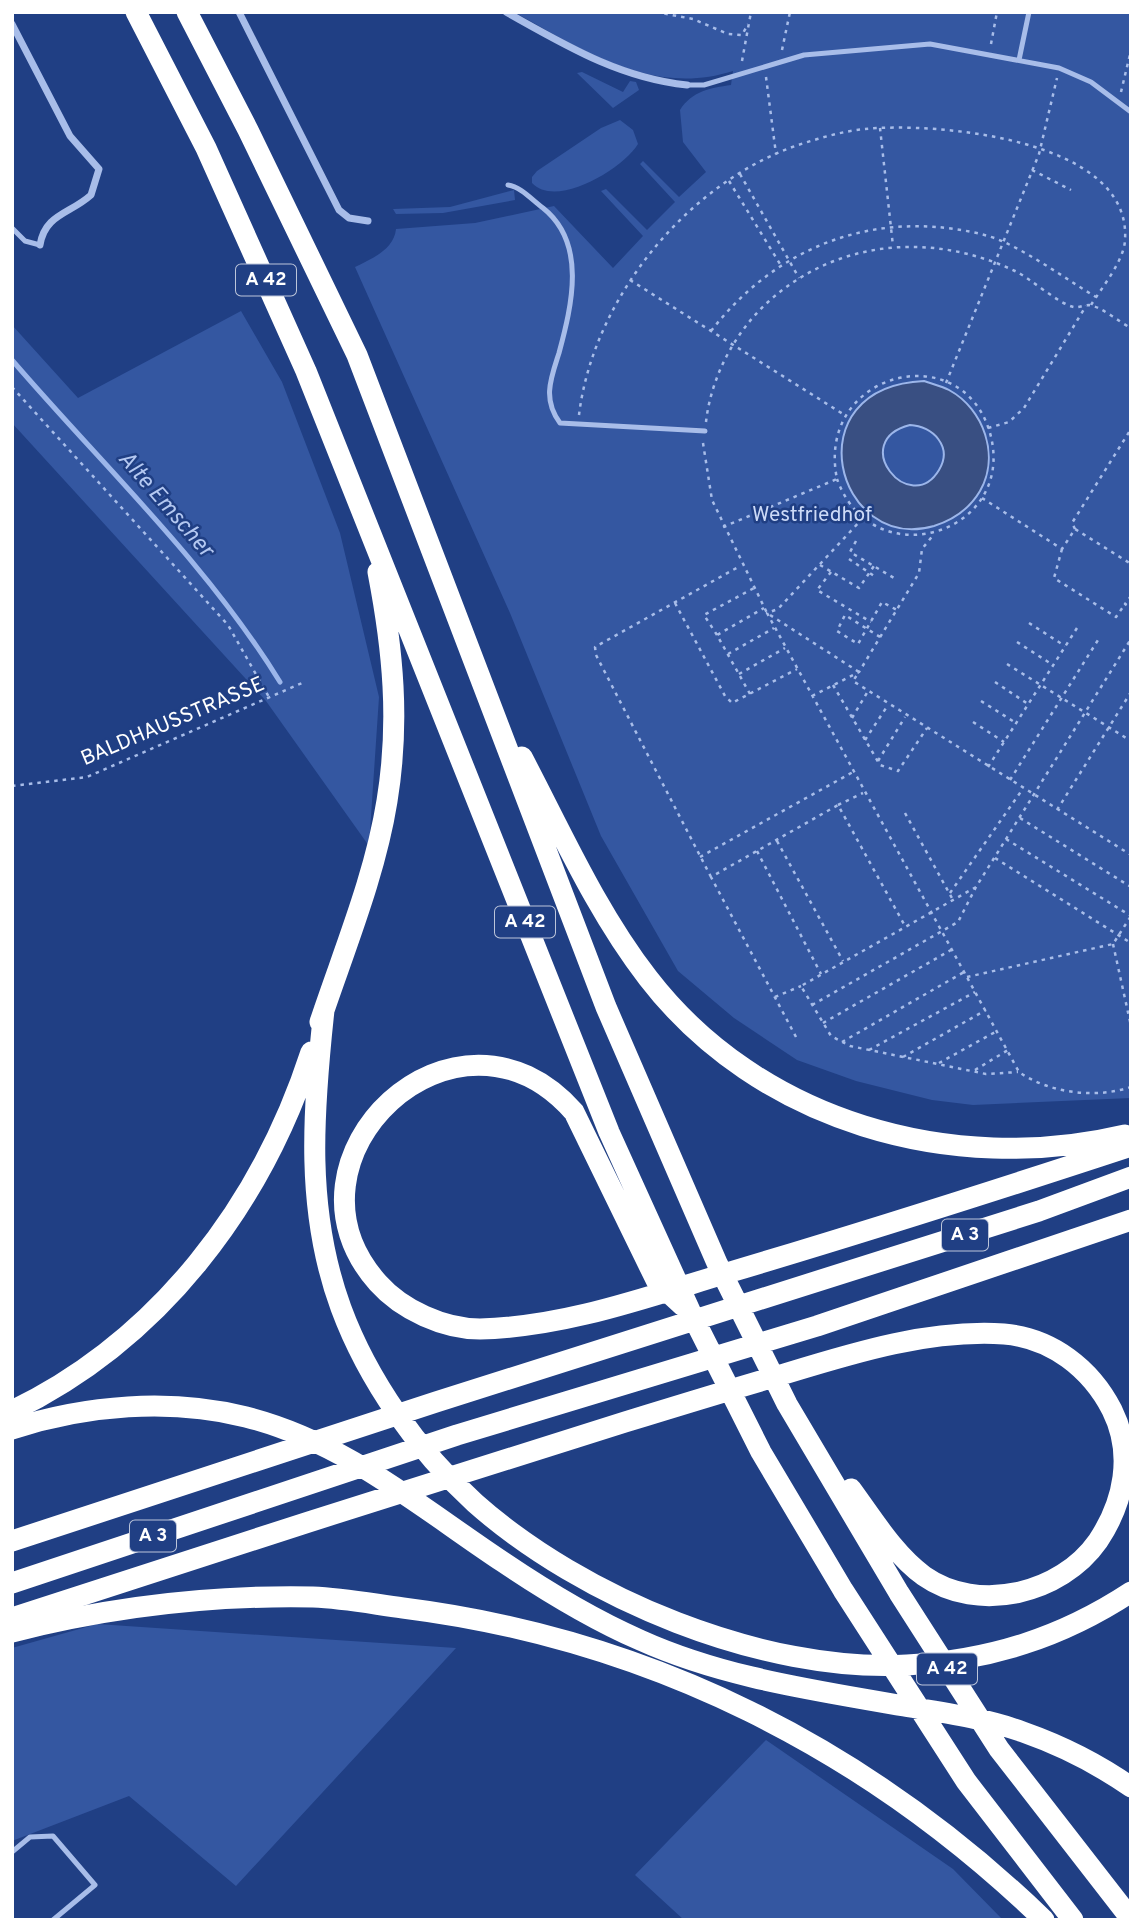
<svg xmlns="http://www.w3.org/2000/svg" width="1143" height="1932" font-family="Overpass,sans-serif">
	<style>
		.green { fill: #3457a1 }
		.water { fill: #394f82; stroke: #9cb6ea; stroke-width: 2; fill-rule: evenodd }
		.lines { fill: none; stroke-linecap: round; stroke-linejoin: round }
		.stream { stroke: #9cb6ea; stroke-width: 5 }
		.path { stroke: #a8bde9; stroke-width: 2.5; stroke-dasharray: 3.5 5; stroke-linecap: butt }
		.service { stroke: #a8bde9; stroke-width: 5 }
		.minor { stroke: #a8bde9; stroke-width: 7 }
		.motorway { stroke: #fff; stroke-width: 21 }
		.labels { text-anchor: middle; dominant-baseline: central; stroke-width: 5; stroke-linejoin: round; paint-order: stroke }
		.shield { fill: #203f84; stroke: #bcc5da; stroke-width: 2 }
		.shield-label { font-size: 19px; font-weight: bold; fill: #fff }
		.park-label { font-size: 21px; fill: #ccdaf7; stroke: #203f84 }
		.street-label { font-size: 21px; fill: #fff; stroke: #203f84 }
		.water-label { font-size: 23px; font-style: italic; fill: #b4c8f1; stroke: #203f84 }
	</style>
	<rect width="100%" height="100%" fill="#203f84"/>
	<path class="green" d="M514,12H1131V1098L973,1105L932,1100L856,1081L797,1060L734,1018L678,971L601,836L510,613L355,267C371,259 394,250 396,229L475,223L554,206L613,268L643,236L601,191L606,189L647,230L675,202L640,164L643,161L679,197L706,172L683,142L680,110C692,91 710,88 731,85L733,71C652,97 583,50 514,12Z
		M582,72L623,92L630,81L636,82L639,90L613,108L577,73Z
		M620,120L633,130L638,144C623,169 556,209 532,183V177L537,171L601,128Z
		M514,190L515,200L443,213L396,214L393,209L450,207Z
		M241,311L282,382L340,533L379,697L369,846L266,701L12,423V325L78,398Z
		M97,1624L456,1648L236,1886L129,1796L12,1841V1648Z
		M766,1740L953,1869L1003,1920H684L635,1875Z"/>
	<path class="water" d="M924,381C932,384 942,386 949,390C984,409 1000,456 980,491C970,508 953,520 934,526C836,554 792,387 924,381ZM910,425C933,426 953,447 939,470C910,518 847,441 910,425Z"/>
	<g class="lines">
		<path class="stream" d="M12,360C103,466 206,562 280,682"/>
		<path class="path" d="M656,12L693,19L728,34L742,35L748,24
			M991,44L997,12
			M782,50L790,12
			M742,61L751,12
			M766,77L776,154
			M1121,92L1131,50
			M880,128L893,246
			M1032,170L1071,190
			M740,174L799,278
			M729,181L780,264
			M630,280L843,414
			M711,331C766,260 845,220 937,227C958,229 985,233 1004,242C1036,257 1066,279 1096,297
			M946,383L1039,154L1057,78
			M12,387L228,625L270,699
			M579,415C593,299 687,183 798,145C820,138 843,131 865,129C934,122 1132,138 1125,240C1124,261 1102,287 1091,305
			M706,422C711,377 735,332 768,302C837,239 933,232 1015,271C1030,278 1060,305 1074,307C1078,308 1084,305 1089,305C1102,307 1119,322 1131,328
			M988,428L1009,422L1024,408L1086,306
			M703,443L712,500L767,613L859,672L853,681L1131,855
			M982,498L1062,549L1075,529L1131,564
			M863,518L778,609L767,613L1019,1072C1049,1093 1095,1099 1131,1087
			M723,527L837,479C815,372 962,335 990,433C1018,533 873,579 837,479
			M1075,529L1072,523L1131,429
			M856,541L850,552L894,578
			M1062,549L1054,578L1116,617L1125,604
			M849,559L877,578
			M820,565L859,588L876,563
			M831,572L817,590L871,622
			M1131,596L1125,604L1131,608
			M675,603L725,696L732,703L797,669
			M1029,623L1065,646
			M717,635L704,615L754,588
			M880,637L845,615L837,631L858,644C866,630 874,616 882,602L897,610
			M1017,642L1053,665
			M728,654L774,628
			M1007,664L1131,741
			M739,674L785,648
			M995,682L1028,704
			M833,685L880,765L898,771L927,728
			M750,694L717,635L764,608
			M812,696L859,672L919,573L922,549L934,534
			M981,701L1016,723
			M852,718L868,691
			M973,722L1004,742
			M865,740L888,705
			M878,761L905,717
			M988,767L1077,628
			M1010,780L1098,640
			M12,786L87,777L302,683
			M838,805L863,793
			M1057,810L1131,692
			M905,813L953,900
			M1020,818L1131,887
			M1006,839L1131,916
			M777,841L843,961
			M757,851L821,974
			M700,857L853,772
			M995,858L1131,943
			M711,877L596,655L595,647L740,566
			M976,887L801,986L831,1036L850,1046L986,1074L1018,1072
			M950,893L1022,790
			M1113,944L1131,1026
			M967,977L1113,944L1131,916
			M775,997L801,986
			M812,1005L958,922L976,887L1131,639
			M823,1023L951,950
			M796,1037L711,877L838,805L905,926
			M842,1042L964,972
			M869,1050L975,992
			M903,1057L986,1010
			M939,1063L997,1031
			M975,1070L1008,1050"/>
		<path class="service" d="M1019,60L1029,12
			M687,85H704L804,55L930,44L1059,68L1091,82L1131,112
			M508,185C521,187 532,200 543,208C587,243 572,305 559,353C551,378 542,399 560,423L705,431
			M12,228L25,241L40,245
			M12,1852L30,1837L53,1836L95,1885L53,1920"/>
		<path class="minor" d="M239,12L339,210L349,218L368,221
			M506,12C565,45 619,78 687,85
			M12,24L70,136L99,169L91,195C70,214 45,214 40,245"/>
		<path class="motorway" d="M136,12L206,148L306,371L609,1132L692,1315L761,1452L843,1590L966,1781L1073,1920
			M187,12L248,130L357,355L606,1007L717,1263L787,1404L899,1593L999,1749L1131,1919
			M522,757C561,831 596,911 648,978C759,1122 952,1176 1125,1135
			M324,1010C313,1112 305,1210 341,1308C368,1381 418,1451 475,1503C582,1598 763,1673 907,1665C990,1660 1061,1638 1131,1592
			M320,1022C344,950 375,876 387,801C400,722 393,650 378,572
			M683,1306L657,1282L574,1112C457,979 267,1159 378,1283C402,1310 444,1329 480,1329C565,1327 647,1297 727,1273C862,1233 997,1190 1131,1146
			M12,1411C159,1340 261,1206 311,1052
			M12,1429C86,1405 170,1398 246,1417C345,1442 420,1507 503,1562C546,1591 592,1619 640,1640C724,1678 815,1690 904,1706C944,1713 985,1718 1023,1732C1060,1745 1098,1764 1131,1787
			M12,1541L436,1402L1039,1211L1131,1177
			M12,1583L457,1435L817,1326L1131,1220
			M12,1618C216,1551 420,1486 625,1422C677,1406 729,1390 781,1375C853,1353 929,1329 1004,1334C1052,1338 1091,1369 1112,1410C1134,1454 1124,1502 1098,1541C1061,1594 978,1614 924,1576C894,1554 873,1519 851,1489
			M12,1632C110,1607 212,1595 313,1597C343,1598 373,1604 403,1608C649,1639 866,1748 1044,1920"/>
	</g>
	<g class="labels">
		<g class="shield">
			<rect x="236" y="264.5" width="60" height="31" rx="5"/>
			<rect x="495" y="906.5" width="60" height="31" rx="5"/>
			<rect x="942" y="1219.5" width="46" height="31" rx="5"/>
			<rect x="130" y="1520.5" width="46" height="31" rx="5"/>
			<rect x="917" y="1653.5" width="60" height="31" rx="5"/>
		</g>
		<g class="shield-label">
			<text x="266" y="280">A 42</text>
			<text x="525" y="922">A 42</text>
			<text x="965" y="1235">A 3</text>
			<text x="153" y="1536">A 3</text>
			<text x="947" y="1669">A 42</text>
		</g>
		<g class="park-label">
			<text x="812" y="515">Westfriedhof</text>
		</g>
		<g class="street-label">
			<text transform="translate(173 722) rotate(-23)">BALDHAUSSTRASSE</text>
		</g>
		<g class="water-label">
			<text transform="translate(165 505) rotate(49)">Alte Emscher</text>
		</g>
	</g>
	<rect width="1143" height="1932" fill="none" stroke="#ffffff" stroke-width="28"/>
</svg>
